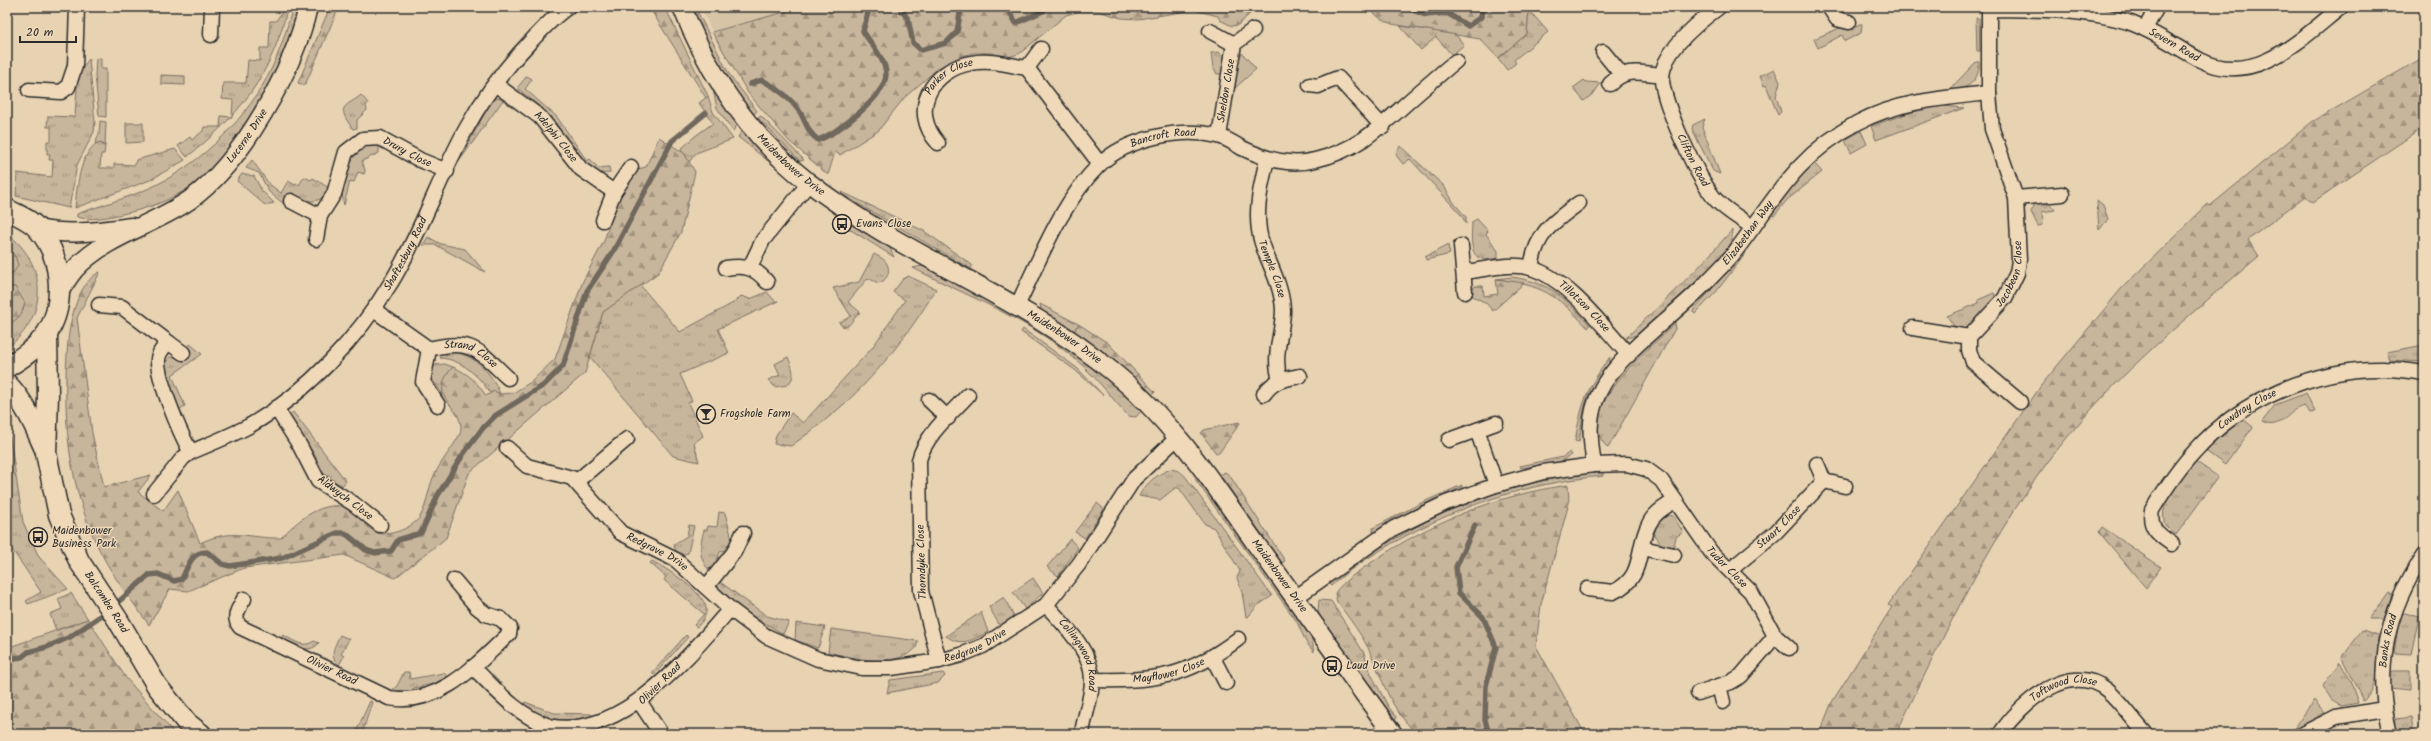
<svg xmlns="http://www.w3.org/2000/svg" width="2431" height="741" font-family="Kalam,sans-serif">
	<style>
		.built { fill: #d7c4a7 }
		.grass { fill: url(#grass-tufts); stroke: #7a7064 }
		.forest { fill: url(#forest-firs); stroke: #7a7064 }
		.green { fill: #c8b69c; stroke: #7a7064 }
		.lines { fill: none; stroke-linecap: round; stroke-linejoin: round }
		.stream { stroke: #6f685c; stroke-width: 5.5 }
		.minor-casing { stroke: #2b2b2b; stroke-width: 17 }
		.tertiary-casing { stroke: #2b2b2b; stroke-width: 21 }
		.secondary-casing { stroke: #2b2b2b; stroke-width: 23 }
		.minor { stroke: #efd9b8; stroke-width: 14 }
		.tertiary { stroke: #efd9b8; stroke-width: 18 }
		.secondary { stroke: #efd9b8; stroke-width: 20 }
		.labels { text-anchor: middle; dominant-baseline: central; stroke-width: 3; stroke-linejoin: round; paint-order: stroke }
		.street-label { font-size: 11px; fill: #2b2b2b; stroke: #efd9b8 }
		.poi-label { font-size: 11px; fill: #2b2b2b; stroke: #efd9b8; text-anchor: start }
	</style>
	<defs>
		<pattern id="grass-tufts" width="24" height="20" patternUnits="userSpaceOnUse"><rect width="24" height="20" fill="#c8b69c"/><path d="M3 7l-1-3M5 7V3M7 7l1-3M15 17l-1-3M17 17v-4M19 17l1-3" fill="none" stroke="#a3947f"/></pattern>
		<pattern id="forest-firs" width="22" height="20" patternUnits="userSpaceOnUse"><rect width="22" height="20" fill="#c8b69c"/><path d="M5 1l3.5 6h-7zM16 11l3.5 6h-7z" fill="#a3947f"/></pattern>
	</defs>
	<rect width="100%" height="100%" fill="#e7d2b2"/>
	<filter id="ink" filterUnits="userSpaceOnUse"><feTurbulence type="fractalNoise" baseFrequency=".025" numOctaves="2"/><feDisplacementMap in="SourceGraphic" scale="8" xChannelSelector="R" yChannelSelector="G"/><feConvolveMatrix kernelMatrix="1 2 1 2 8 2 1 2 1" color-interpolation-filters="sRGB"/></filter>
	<g filter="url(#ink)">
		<path class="built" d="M701,7H803L712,32Z"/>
		<path class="grass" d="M282,7H288C271,76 241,114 187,157L178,146L190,137L192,140L203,131L204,127H220L221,116L232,117L233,100L222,99L223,83H246L248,60L260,61V48H269L270,21H276L282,12Z
			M293,7H298C285,64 233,163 182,192C164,203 142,210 122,214C109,217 90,221 77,217V214C104,204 136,196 162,182C211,155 256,109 277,56C284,40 288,23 293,7Z
			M691,7H695L729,74L757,111L754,114C728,82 707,46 691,7Z
			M1529,10L1548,32L1514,60L1516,63L1507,70L1498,58L1527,34Z
			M1976,18H1979L1980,51H1977Z
			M1400,26L1455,34L1464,45L1452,55L1436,37L1421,50Z
			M1219,52L1224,57L1223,74H1217L1213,68L1211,53Z
			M89,59L95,122L94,132L77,165L69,208L16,196L17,173L52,177L53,160H49L50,154H47V141H51V127H47L48,116L75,117L78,73Z
			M1774,69L1780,82L1776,96L1781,112L1778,115L1766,85L1764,86L1760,76Z
			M161,75L185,76V85L161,84Z
			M527,76L532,79L525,89L557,117L587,161L590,159L598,168L609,167L610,173C582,178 567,136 552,118C542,107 529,98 517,88Z
			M713,90L738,124L733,131L717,108Z
			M361,95L368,103L366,106L367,110L357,120V128L353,129C334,104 347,107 361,95Z
			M708,96L713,112L733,139L696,153L689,162L684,153L680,150L694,137L713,123L699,103Z
			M498,98L503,100L458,163L490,103Z
			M1944,106L1964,108L1876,140L1871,126L1912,112Z
			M761,116L804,160L800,161L758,118Z
			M1705,119L1702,127L1720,174L1713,171L1692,129L1693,125Z
			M126,123H143V142L126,143Z
			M743,130L783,173L738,137Z
			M1861,131L1867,144L1851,153L1845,140Z
			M98,142L105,146L104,154H101L100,168H114V164L135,165L136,160L175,149L185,160L150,180L75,208C77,188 79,155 98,142Z
			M364,145H379V153L362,161L365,170L364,174L358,172L354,182L350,181L344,205C338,186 348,157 364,145Z
			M1400,146L1444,186L1454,203L1466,217V224L1462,216L1410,159L1403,164L1396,155Z
			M252,160L269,184L281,193L288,181L295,185L296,183L299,185L304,177L311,180L313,178L329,188C319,207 307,202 291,194L284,204L269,192L259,173L246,168Z
			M1814,163L1822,172L1787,200L1774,216L1771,215L1794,183Z
			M842,192L924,231L972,265L971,269L841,194Z
			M2097,200L2103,205L2108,219L2099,230Z
			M2041,202L2051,205L2055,210L2042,212L2043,225L2038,226L2031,212L2035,204Z
			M1477,219L1488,231L1486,234L1498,251V258C1493,259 1486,260 1482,259C1468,256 1472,232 1472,222Z
			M845,220L889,246L894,257L843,225Z
			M1732,230V241L1729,247C1710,271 1656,334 1626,338L1697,269Z
			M7,233C48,265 49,316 7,348V327L11,324L15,287H7V275L14,272L7,248Z
			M428,237L441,244L465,249L485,272L436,245H423Z
			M1448,245L1450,254L1426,260L1425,257Z
			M1745,252L1746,253L1716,292L1695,314L1693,312L1694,309Z
			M874,254C877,256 883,258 885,261C892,269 888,281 878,283L868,278L848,302L860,312L847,327L842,326L839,323L851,316L833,288L859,282Z
			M922,266L930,268L1048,334L1110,381L1141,411L1136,417L1128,416C1113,399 1099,381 1083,366C1034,321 971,298 913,268Z
			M908,276L936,289C910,333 874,379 835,412C821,424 806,435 791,446L774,444L776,435L791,413L803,423L872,348L905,300L893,292L903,279Z
			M1512,277C1552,283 1563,297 1590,325L1588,328C1555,293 1543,286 1496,279Z
			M640,285L680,332L735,302L741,296L750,299L767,292L775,301H778L718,329L729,353L680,374L692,401L688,403L703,436L694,443L699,462L673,456L590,357L603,312Z
			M1994,293L1996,299C1986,310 1971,330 1954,326L1947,316L1979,303L1978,300Z
			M1040,304L1080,325L1076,327L1075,331L1041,310Z
			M1675,324L1676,327L1608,448C1569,412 1651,346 1675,324Z
			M1023,329L1077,368L1103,395L1075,370L1021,332Z
			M190,344L202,354L172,375L185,406L178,410L164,365L170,357L180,358Z
			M2424,345L2423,362L2390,360L2387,352Z
			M451,352C475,354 492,373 500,394L494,391L490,393C479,376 461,359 440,358Z
			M788,357C792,367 797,377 787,385L775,387L768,380L780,375L775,364Z
			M1610,357C1610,369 1595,383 1589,394C1582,410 1582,426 1579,442L1575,441C1582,403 1586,389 1610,357Z
			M445,364L453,367C445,376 443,383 443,395L432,379L430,371L434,365Z
			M293,412L346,481L342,486L324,474L314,454L288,416Z
			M7,419L23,522L39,557L68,589L28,604L26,601L41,592L7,542Z
			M2243,419L2253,427L2225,465L2207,452V448Z
			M1570,452L1572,455L1559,462L1521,468L1520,466L1563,457Z
			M2195,461L2217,476V478L2176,535L2165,525C2157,501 2182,479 2195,461Z
			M1171,469L1179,471L1185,476L1272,596L1257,606L1248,617H1246L1242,592L1237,578L1240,571L1214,528L1205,524L1179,488H1175L1160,500L1139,496C1146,483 1157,474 1171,469Z
			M1225,472L1230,476L1285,561L1282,563L1220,475Z
			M1603,472V476C1526,483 1458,506 1391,544C1371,556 1348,570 1331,586L1328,583C1419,518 1489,483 1603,472Z
			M1199,477L1311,634L1314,652L1306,642L1297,622L1195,479Z
			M1462,485V487L1422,505L1373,532V528L1421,503Z
			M1097,503L1104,509L1085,538L1075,532Z
			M719,512L725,513L732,539L728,549L720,552L714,567L708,569C698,556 700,545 704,530H707L708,526L717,527Z
			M1668,515L1673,516L1683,532L1676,537L1673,549L1662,545L1654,535L1658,522Z
			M689,525L694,526L688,553L680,555L675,549L674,544L687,536Z
			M1070,539L1078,548L1058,576L1047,567Z
			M652,561C666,568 704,592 706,608C707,616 702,622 697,627L694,625L704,614L664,580L666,577L650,563Z
			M1033,578L1043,593L1025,609L1013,592Z
			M720,582L767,616L789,622L783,634L743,610L716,585Z
			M71,593L88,619L56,630L50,614L62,609L58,599Z
			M2389,593L2392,595L2384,619H2369Z
			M1004,597L1014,617L1000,626L989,607Z
			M1319,600L1331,601L1364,653L1371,674L1388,706L1397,718L1393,721L1321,618L1318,612Z
			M981,612L988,632C973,640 962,647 946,636Z
			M2405,613L2419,617L2411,654L2394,653L2400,615Z
			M796,623L825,627L818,648L795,640Z
			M831,629L918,641L916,648C895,669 854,658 828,652Z
			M2362,630L2378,635L2379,639C2375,660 2381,687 2363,701L2342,658Z
			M283,635C293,640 303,649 314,641L319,643C308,656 293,644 281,639Z
			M340,635L349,639L341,654L344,656L339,665C328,657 335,645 340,635Z
			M686,635L688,637L654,675L652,673Z
			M2340,662L2350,680L2358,703L2342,706L2331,699L2323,686Z
			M2393,671H2410V690L2389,688L2390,674Z
			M404,672H409L410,679L444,673L447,676L438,683L414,688L413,691L392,690L397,686Z
			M943,673L945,676L938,683L887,693L890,680Z
			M2314,700L2325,713L2293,730Z
			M370,701L372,702L362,734L356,732Z
			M525,702L554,713L590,714L595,716C565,723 550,722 524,704Z
			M2411,717L2414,734H2397L2395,722L2396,719Z
			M2352,729L2362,731L2366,734H2330Z"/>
		<path class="forest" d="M330,7H339L305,85L298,83Z
			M649,7H665L708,96L706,98Z
			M803,7H1257L1238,25L1232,26L1220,20L1218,16L1194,10L1138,19L1121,18L1098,11H1080L1066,15L1019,54L1008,57L991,53H973L959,57L937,69L904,98L878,131L840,155L835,152L828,175L788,140L748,93L712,32Z
			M1367,7H1529L1527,34L1498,58L1480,39L1392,24L1381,19Z
			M2424,57V127L2313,202L2305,196L2248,240L2259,256C2190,315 2118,373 2061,445C1992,531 1944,635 1896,734H1819L1832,702L1892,607L1888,605L2043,383L2122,288L2208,204L2210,206L2312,122Z
			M659,137L684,153L695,172L681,232L658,273L603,312L585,373L469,473L446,538L395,578L344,555L244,568L188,591L170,589L149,625C138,609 126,594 115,577C69,506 61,424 68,341C70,320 78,282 100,272L77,318L92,433L104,487L151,475L138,492L163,511L178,490L200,543C233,527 249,539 281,538C296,521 326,497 350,509C360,515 367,530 378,533C390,537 415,527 421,515C427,504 428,490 433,478C440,462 452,449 460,434C468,407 423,400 453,367C468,373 478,383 486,396L494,391L500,394L513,393L531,382L555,359L583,281L604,241L616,203L638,169L646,167Z
			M7,248L15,256L18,265L14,272L7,275Z
			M1496,279L1524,283L1493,311L1486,303L1471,295V291L1475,286H1483L1484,296L1498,294Z
			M7,287H15L25,303L21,315L7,327Z
			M1080,325L1108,343L1155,392L1152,395L1114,360L1075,331L1076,327Z
			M1239,422L1240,423L1219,453H1216L1201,433L1204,430Z
			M1568,485L1569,503L1541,604L1536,646L1585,734H1417C1390,708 1385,686 1371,654C1363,636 1349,618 1337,602L1335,593C1344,580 1358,572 1372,562C1430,522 1497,495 1568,485Z
			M2102,527L2161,567L2146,588L2099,532Z
			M88,619L126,678L175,734H7V648Z"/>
		<path class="green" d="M1859,24H1862L1861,33L1845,41L1842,35L1818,48L1814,39L1842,27L1857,26Z
			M1242,53L1256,69L1235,88L1237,63Z
			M98,58H101V69H106V117L99,116L95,75L96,59Z
			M1976,62H1979C1980,81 1968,89 1951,91L1952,87Z
			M1584,80L1586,82L1601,83L1594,93L1584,101L1573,88Z
			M100,121L106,122L105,146L101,142L95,144L99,134Z
			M242,174L254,176L262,191L274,203L265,205L237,181Z
			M2306,393L2315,412L2310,413L2304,406C2288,410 2280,432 2262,422L2275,405Z"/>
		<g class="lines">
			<path class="stream" d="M899,7L908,19L913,43L921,50L946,43L957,32L961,7
				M1007,7L1016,23L1043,11L1044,7
				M1404,7L1426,15L1447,13L1468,26L1481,17L1482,7
				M750,84L762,80C776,87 791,99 800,112C806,122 808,133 818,140C838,133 886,96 886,74C886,60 870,43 863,31L869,9L875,7
				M1475,525L1456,567L1459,593L1483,617L1496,647L1486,686L1485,720L1489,734
				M7,659L22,657L28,652L47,647L70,637L109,610L149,575L158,574L174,581L182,579C188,566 191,552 207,552L222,564L230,566L282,558L337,533H345L366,550L375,553L391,551L398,540L421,533L438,495L464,453L482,429L496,415L544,385L563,366L587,291L613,252L672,141L706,113"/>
			<g class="minor-casing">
				<g id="minor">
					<path id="s1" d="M1719,7C1700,21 1664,50 1662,76C1660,99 1700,183 1716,200C1726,210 1740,219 1753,227"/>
					<path d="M1829,7L1837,19L1849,22"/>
					<path id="s2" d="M1989,9C2035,10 2083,8 2128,22C2154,31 2176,47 2200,60C2255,88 2302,38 2341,7"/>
					<path d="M2145,29L2157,7"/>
					<path d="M1210,31L1234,44"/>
					<path d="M211,35L212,7"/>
					<path d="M1603,52L1621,74"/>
					<path d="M1027,68L1100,164"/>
					<path id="s3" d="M495,84L540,117L581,169L614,192"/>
					<path d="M1610,84C1627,67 1639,73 1662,75"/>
					<path d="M1310,85L1318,86L1338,78L1383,127"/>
					<path d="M29,90L61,92L68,87L75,66L77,7"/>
					<path id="s4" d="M1219,136L1234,44L1253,30"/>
					<path id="s5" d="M938,143C909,110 931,70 971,63C989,59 1009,65 1027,68L1041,49"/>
					<path id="s6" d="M1267,159C1261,186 1253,215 1262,243C1269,265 1282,285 1283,310C1283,333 1272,356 1280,379"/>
					<path d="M2016,198L2062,194"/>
					<path d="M291,201L320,216L316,239"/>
					<path id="s7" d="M320,216L334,194L346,152L363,139L380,138L420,160L447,171"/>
					<path d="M603,220L614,192L631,167"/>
					<path d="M1461,246L1465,292"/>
					<path d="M750,267L763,240L809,183"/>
					<path d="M726,268C744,265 755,267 767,282"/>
					<path d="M1531,268C1536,233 1552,223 1579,203"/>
					<path id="s8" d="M1464,272C1484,270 1510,262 1531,268C1569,280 1603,327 1629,355"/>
					<path id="s9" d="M99,305L122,307L168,342C164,347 158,353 158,360C157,378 181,436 191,452C210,444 230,436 249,426C307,393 358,338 392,281C421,233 439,178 466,129C483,98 505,68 530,42C542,30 554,16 568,7"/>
					<path id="s10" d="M1017,306C1040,259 1061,203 1099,165C1127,138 1181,127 1218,136C1226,138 1235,144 1242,148C1265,159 1290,167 1315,160C1357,150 1378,129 1408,102C1424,88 1440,74 1456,61"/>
					<path id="s11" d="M374,310L429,349C472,338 478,350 508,378"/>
					<path d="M1913,328L1969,337V350L1973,362L2020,402"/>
					<path id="s12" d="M1969,337L2005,298L2017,273L2019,260L2016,198L1992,129L1989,93V7"/>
					<path d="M168,342L183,353"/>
					<path d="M429,349L423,382L438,405"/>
					<path d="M1264,394C1274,380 1284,379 1300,376"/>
					<path d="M929,400L948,418"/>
					<path d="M276,408L300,446L318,481L354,504L380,525"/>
					<path d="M1477,430L1496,485"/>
					<path d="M1449,440L1496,423"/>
					<path id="s13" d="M507,448L527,466L572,478L621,533L676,560L730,609L766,636L818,659L862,668H891L939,661L961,655L983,646L1046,605L1079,564L1134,479L1178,437"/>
					<path d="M1817,464L1824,481L1845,486"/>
					<path id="s14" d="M1594,465C1590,439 1587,416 1600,391C1617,355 1675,315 1705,284C1714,274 1725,264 1734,253C1774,201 1795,156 1857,123C1898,101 1944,98 1989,93"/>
					<path d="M577,481L627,439"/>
					<path d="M154,494L183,458L191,452"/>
					<path id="s15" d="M2172,544C2159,535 2148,528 2152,510C2165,489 2178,469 2195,451C2240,400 2317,367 2385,369C2398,369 2411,371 2424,373"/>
					<path d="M1642,548L1674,555"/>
					<path id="s16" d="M1730,570L1776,532L1824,481"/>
					<path d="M707,586L734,552L743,533"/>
					<path d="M1587,589L1613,592C1646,577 1635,550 1649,524C1654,513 1665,507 1674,501"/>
					<path id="s17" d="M1295,598L1394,528L1446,503L1496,485L1543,472L1594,465L1627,464L1646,469L1661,480L1711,552L1751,592L1775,636L1741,676L1731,682L1698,693"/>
					<path id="s18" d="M244,599C239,608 232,617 240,627L389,698C439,707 476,665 509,634L510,628L501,619L486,614L477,607L454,580"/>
					<path id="s19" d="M1046,605C1064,625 1092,651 1092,680C1092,698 1084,716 1082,734"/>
					<path d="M1775,636L1789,648"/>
					<path d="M1213,658L1226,683"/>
					<path d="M939,661L921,591L919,460C926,434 950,415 968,395"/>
					<path d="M473,667C495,689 518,716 549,726C621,741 690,655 730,609"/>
					<path id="s20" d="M1092,680C1155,681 1187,678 1238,639"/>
					<path d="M1719,686L1723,702"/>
					<path d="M641,704L661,734"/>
					<path id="s21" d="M2000,734C2021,703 2069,660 2107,690C2122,703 2133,720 2146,734"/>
					<path d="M2302,734L2336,717L2384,709"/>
					<path id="s22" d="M2390,734C2374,670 2387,609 2424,555"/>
				</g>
			</g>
			<g class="tertiary-casing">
				<g id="tertiary">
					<path id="s23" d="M682,7C709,75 750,137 808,182C903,256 1020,295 1113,372C1171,419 1213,483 1256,544C1302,607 1347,671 1393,734"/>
					<path d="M38,229C71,236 99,231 132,227"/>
					<path id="s24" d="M59,292C64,284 69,276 75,269C106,235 155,225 191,199C243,161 294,69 308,7"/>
				</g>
			</g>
			<g class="secondary-casing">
				<g id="secondary">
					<path d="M7,209C17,215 31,220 38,229C62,255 66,304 47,333C37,348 22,358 7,367"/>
					<path id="s25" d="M47,334L48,396L46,453L59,515L79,561L118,620L157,686L187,723L201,734"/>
					<path d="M7,384C25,403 34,424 44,447"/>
				</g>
			</g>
			<use href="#minor" class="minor"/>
			<use href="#tertiary" class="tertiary"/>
			<use href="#secondary" class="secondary"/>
		</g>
	</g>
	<defs>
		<g id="bus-ring" transform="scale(1)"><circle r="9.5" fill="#efd9b8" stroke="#2b2b2b" stroke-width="1.5"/><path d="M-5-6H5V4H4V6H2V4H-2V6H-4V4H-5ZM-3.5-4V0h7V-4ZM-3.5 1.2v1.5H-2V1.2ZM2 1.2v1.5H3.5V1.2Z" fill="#2b2b2b"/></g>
		<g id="bar-ring" transform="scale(1)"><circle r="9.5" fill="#efd9b8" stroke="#2b2b2b" stroke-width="1.5"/><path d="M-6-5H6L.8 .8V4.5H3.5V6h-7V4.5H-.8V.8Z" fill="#2b2b2b"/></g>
	</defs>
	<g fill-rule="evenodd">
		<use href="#bus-ring" x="842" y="224"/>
		<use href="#bar-ring" x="706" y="414"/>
		<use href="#bus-ring" x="38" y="537"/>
		<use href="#bus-ring" x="1332" y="666"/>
	</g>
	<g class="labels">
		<g class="street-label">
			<text stroke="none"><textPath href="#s2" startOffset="192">Severn Road</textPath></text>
			<text stroke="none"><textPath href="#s5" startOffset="81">Parker Close</textPath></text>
			<text stroke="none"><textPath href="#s4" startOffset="46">Sheldon Close</textPath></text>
			<text stroke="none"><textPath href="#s24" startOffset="249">Lucerne Drive</textPath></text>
			<text stroke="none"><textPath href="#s3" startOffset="81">Adelphi Close</textPath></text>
			<text stroke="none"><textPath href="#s10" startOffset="235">Bancroft Road</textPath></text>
			<text stroke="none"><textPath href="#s7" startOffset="139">Drury Close</textPath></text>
			<text stroke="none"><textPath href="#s1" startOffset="182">Clifton Road</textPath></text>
			<text stroke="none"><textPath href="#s23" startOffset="194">Maidenbower Drive</textPath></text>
			<text stroke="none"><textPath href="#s14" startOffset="293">Elizabethan Way</textPath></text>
			<text stroke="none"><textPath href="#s9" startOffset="500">Shaftesbury Road</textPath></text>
			<text stroke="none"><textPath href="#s6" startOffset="113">Temple Close</textPath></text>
			<text stroke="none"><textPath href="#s12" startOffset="78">Jacobean Close</textPath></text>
			<text stroke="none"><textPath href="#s8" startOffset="134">Tillotson Close</textPath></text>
			<text stroke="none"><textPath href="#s23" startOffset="518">Maidenbower Drive</textPath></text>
			<text stroke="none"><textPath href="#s11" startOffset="112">Strand Close</textPath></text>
			<text stroke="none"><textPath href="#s15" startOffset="183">Cowdray Close</textPath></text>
			<text transform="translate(345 498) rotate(37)">Aldwych Close</text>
			<text stroke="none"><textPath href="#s16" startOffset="65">Stuart Close</textPath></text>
			<text stroke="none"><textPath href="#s13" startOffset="188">Redgrave Drive</textPath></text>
			<text transform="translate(922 562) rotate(-92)">Thorndyke Close</text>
			<text stroke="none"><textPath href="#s17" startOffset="513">Tudor Close</textPath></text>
			<text stroke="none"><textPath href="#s23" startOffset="842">Maidenbower Drive</textPath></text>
			<text stroke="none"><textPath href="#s25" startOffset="282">Balcombe Road</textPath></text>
			<text stroke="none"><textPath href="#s22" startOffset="94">Banks Road</textPath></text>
			<text stroke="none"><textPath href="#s13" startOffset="545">Redgrave Drive</textPath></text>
			<text stroke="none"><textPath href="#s19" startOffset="61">Collingwood Road</textPath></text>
			<text stroke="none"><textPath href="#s20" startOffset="78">Mayflower Close</textPath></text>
			<text stroke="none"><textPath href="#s18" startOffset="132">Olivier Road</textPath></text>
			<text transform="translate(660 684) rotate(-44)">Olivier Road</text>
			<text stroke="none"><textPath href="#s21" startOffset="82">Toftwood Close</textPath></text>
		</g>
		<g class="poi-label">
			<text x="856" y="224">Evans Close</text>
			<text x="720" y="414">Frogshole Farm</text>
			<text x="52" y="531">Maidenbower<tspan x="52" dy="13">Business Park</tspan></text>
			<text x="1346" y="666">Laud Drive</text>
		</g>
	</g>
	<rect width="2431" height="741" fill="none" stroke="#efd9b8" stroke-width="24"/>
	<rect x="12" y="12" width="2407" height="717" fill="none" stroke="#2b2b2b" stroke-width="1.5" filter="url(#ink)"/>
	<path d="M20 36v6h56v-6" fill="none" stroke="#2b2b2b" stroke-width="2"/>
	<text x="26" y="36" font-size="12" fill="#2b2b2b" stroke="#efd9b8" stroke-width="3" paint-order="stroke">20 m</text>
</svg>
